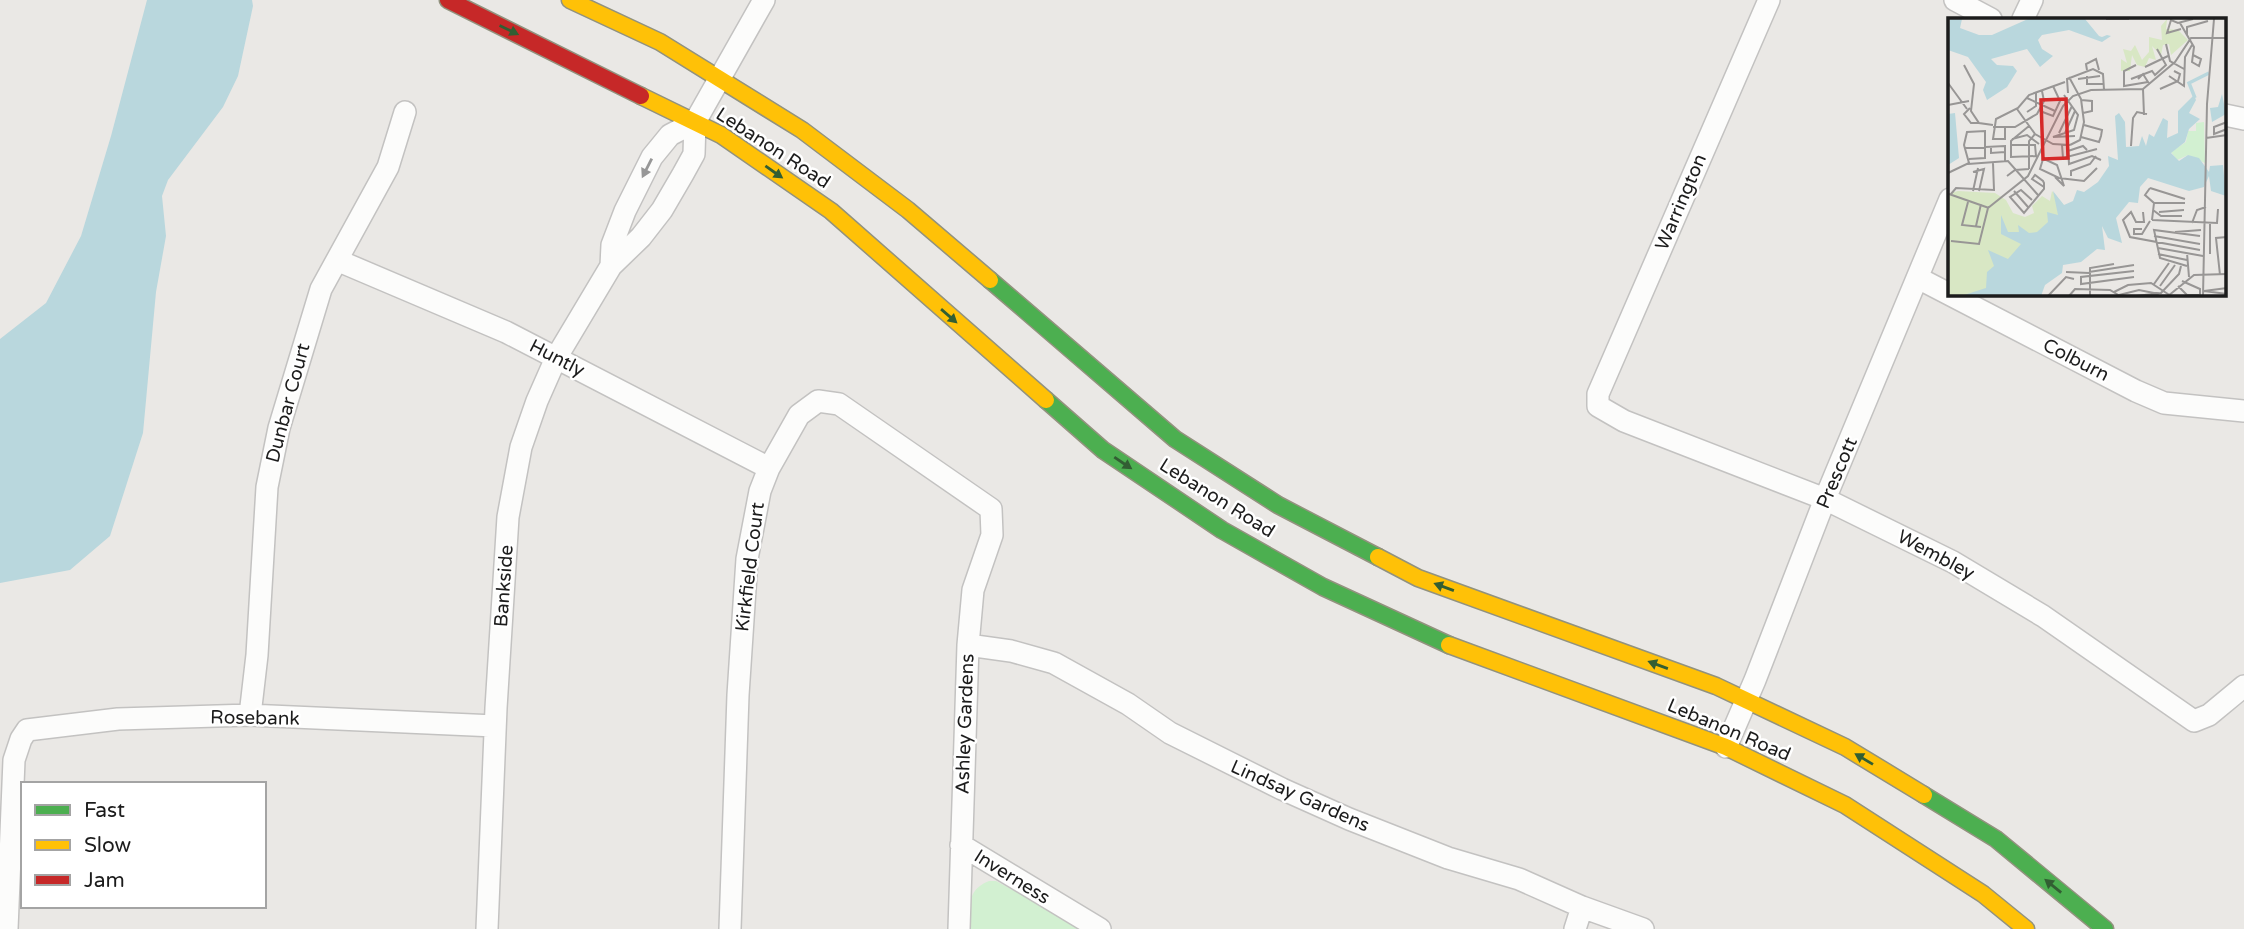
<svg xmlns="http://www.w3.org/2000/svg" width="2244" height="929" font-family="'Varela Round',sans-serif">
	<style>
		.park { fill: #d2f0d1 }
		.water { fill: #b9d7dd }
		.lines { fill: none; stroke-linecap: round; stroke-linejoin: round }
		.street-casing { stroke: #c3c2c1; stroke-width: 24 }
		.fast-casing { stroke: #92927e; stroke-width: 19 }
		.slow-casing { stroke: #92927e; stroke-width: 19 }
		.jam-casing { stroke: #92927e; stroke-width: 19 }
		.street { stroke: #fcfcfb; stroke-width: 21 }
		.fast { stroke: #4caf50; stroke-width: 16 }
		.slow { stroke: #ffc107; stroke-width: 16 }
		.jam { stroke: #c62828; stroke-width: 16 }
		.oneway { fill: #325e33 }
		.oneway2 { fill: #979797 }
		.labels { text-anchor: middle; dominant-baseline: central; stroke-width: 5; stroke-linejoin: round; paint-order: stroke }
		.street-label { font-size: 19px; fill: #1c1c1c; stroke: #fff }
		.inset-river { fill: none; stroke: #b9d7dd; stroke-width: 3.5 }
		.inset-road { fill: none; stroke: #989695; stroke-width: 2 }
		.view { fill: #d62828; fill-opacity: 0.15; stroke: #d62828; stroke-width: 3.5 }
		.inset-edge { fill: none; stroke: #1c1c1c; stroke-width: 3.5 }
	</style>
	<rect width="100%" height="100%" fill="#eae8e5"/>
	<path class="park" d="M989,881H996L1086,929H971C971,907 965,891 989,881Z"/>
	<path class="water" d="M147,0H252L253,6L238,76L223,107L168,180L162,196L166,236L156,292L143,433L110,536L70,570L0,583V339L46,303L81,236L111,136Z"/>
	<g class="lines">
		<g class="street-casing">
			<path id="street" d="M1769,0L1598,394V406L1624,421L1825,499L1953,562L2043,616L2194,721L2209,715L2244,686
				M1955,0L1991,19
				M2023,19L2032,0
				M2225,115L2244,119
				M339,261L506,332L769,468
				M611,266L612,245L625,211L652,157L670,135L695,122
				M1918,278L2136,391L2164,403L2244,411
				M968,645L1011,651L1054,663L1128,704L1170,733L1282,789L1349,819L1448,858L1519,879L1582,907L1643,929
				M250,715L257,655L267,487L279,428L321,289L388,167L405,112
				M1726,747L1755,680L1825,499L1950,199
				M961,845L1100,929
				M7,929L14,760L21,739L27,730L118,719L250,715L495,726
				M487,929L496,708L508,517L521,447L537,401L556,358L611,266L641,237L662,210L683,174L694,154L695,122L764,0
				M730,929L738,695L747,559L760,491L769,468L799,415L818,401L839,404L991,509L992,535L973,590L968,645L959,929
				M1575,929L1582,907"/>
		</g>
		<g class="fast-casing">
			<path id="fast" d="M990,280L1175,439L1278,505L1378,557
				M1046,400L1103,450L1222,530L1323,587L1449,645
				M1924,795L1996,839L2105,929"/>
		</g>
		<g class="slow-casing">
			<path id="slow" d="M570,0L660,42L802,130L908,210L990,280
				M641,96L721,135L831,211L1046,400
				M1378,557L1418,578L1716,686L1845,747L1924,795
				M1449,645L1726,747L1845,805L1983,894L2026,929"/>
		</g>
		<g class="jam-casing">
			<path id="jam" d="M448,0L641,96"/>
		</g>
		<use href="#street" class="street"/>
		<use href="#fast" class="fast"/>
		<use href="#slow" class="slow"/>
		<use href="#jam" class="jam"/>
	</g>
	<defs><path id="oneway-solid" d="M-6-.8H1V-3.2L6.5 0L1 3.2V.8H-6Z" transform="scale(1.75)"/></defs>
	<g class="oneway">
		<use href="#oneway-solid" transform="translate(509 30) rotate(26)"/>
		<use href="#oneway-solid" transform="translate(774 172) rotate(35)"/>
		<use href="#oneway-solid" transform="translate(949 316) rotate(41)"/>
		<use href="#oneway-solid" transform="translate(1123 463) rotate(34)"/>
		<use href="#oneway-solid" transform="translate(1444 587) rotate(-160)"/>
		<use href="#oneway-solid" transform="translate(1658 665) rotate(-160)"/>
		<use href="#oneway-solid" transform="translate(1864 759) rotate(-149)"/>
		<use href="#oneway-solid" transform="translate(2053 886) rotate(-141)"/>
	</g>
	<use class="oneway2" href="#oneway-solid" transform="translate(647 168) rotate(117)"/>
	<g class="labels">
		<g class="street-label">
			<text transform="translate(773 148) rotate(33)">Lebanon Road</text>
			<text transform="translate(1681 202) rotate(-67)">Warrington</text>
			<text transform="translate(557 358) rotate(27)">Huntly</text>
			<text transform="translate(2076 360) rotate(27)">Colburn</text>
			<text transform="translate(288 403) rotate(-75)">Dunbar Court</text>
			<text transform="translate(1837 473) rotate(-67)">Prescott</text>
			<text transform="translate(1217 498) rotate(32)">Lebanon Road</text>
			<text transform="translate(1936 555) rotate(28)">Wembley</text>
			<text transform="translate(750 567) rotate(-83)">Kirkfield Court</text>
			<text transform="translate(504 586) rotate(-86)">Bankside</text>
			<text transform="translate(255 718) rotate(1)">Rosebank</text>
			<text transform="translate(965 724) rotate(-88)">Ashley Gardens</text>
			<text transform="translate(1729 730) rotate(23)">Lebanon Road</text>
			<text transform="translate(1300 796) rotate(24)">Lindsay Gardens</text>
			<text transform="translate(1012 877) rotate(32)">Inverness</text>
		</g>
	</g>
	<g transform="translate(1948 18)">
		<rect width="278" height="278" fill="#eae8e5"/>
		<path d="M219,1L218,11L230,12L240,22L223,37L221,26L215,27L213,37L204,28L208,42L201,40L197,49L189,47L184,37L182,53H173V41L179,45L175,31L183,33L187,27L194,42L201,34V19L214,22L213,8ZM10,173L47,175L58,182L65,195L77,199L86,195L84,188L94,178L102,183L104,173L120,192L45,278H0V176Z" fill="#d8e7c4"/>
		<path d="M256,104L257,145L240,137L229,142L223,134L238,124L240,113H248V105Z" fill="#d2f0d1"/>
		<path d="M2,1H14L12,10L31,17H44L80,1H137L151,18L154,19L159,17L163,18L154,24L121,12L94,17L90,22L94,31L105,38L92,49L79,31L43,41L49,47L65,48L69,53L59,69L39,82L35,72L38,64L20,39L0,32ZM274,76L278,96L264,104L262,90L270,89ZM246,77L248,82L241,95L252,101L241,111L237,124L223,135L231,143L240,137L251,140L261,154L262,148L275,147L278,178L263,173L261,158L256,169L241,173L200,160L192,169L190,185L181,184L168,200L174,225L160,220L154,208L157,232L149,231L133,244L115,247L114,255L97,267L93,278H13L38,270L39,254L46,248L40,232L60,241L73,226L53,216V197L60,214H71L70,207L81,215L89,214L100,204L99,194L110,197L105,173L116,187L125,183L129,172L136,174L150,164L161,148L160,138L170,142L167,98L171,95L177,104L178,129L191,128L194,118L198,128L201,116L206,119L215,100L220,103L219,120L230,115V93ZM7,95L11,140L0,147V96Z" fill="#b9d7dd"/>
		<path class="inset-river" d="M247,80L241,65L261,55"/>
		<path class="inset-road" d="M158,1H181M232,5L246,29L244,44L251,48L253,41L245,37M233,11L219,15L223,2L230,5L245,1M239,18V9L260,3M218,26L222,43L236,51M16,47L26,66L23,93L31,105L45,107M188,47L176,53V68L200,64L195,56L190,61M197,49L220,38M139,52L138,46L148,41L151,52M139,58V66H156M221,58L236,68L237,39L244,27M121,59L133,81L136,104L132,122L122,127M130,61L152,58M183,61L204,53L207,57L218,47L209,31M0,65L19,91M195,71L196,97M212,71L230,63L232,56L226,53M120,75L119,61L145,51L155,56L156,72M116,77L130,97L126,112L105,119L127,118M79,80L107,93M133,82L144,83V93L135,95M0,87L21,83M22,90L16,96L23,105H31M69,91L87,116L105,126L122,127M92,93L105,98L112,83L105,68M79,94L88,88V75M279,104L266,109V116L279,111M45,109H67L89,96L96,83L94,73M57,109V121H45L48,101L70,90L81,77L117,64M111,115L124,88M117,115L127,93M133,119L151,124L153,118L154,112L136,107M258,120L279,117M64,121L79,117L91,126M63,127H87L88,138L63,139V123L64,122L81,108M114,127L115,140L149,131M43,128V135L57,134M120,128L121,146L144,138L153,142M183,128L185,100L189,94L199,96M17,130L57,128V143M120,133L135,128L139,132M94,140L109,147L116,168L107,159M95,141L92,151L111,160L136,163L149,150M20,146L60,143L90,177M81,151V123L87,116M25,154L36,151L31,173M0,155L21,145L16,127L19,114L37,113V140L21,141M59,158L67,152L81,151M123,158V153L142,146L148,138M202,170L237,181M202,170L197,177L206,185L204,202M25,173L30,150M66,173L80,189M1,176L41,190M3,176L8,170L46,172L45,145M84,182L73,172L62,179L76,195L96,171V165L95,163L87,157L84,161L96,169M20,184L14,207L33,209M206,185H237M40,190L80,158L115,88L125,78L143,72L195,71L227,44L243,20H279M205,192L213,198H234M195,194L196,204H188L183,194L175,202L182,219L252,232M211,194L236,192M204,202L269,205L270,191M244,205L249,192L258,189M28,208L33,186M194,211H186V216H194L202,203M227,214L253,212M206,218L252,226M3,223L31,226L40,190M210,230L255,238M239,235L241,259M210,236L239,242M262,236V205M239,248L212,240L206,212L252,218M186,253L133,259V266L186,259M118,254L141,255M141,254L186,247M272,257L268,220L279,219M206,266L221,245M212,268L227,247M230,268L239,277H252V271L234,263M256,273L279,276M256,273L279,270M166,274L180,267L203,265L223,278M171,277L191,272L211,276M100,278L118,259L126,261M121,278L127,271L162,272L172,278M142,278V250L166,246M188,278L213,275L231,256L233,248M220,278L246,257L279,256M255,278L259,86L266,1"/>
		<path class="view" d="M118,81L120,140L95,141L93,82Z"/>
		<rect width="278" height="278" class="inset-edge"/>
	</g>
	<rect x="21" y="782" width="245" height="126" fill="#ffffff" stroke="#a4a4a4" stroke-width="2"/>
	<rect x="35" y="805" width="35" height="10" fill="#4caf50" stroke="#a4a4a4" stroke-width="2"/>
	<text x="84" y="817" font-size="21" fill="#1c1c1c">Fast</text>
	<rect x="35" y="840" width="35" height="10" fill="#ffc107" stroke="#a4a4a4" stroke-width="2"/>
	<text x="84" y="852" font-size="21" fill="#1c1c1c">Slow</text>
	<rect x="35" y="875" width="35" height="10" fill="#c62828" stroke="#a4a4a4" stroke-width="2"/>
	<text x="84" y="887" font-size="21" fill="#1c1c1c">Jam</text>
</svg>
